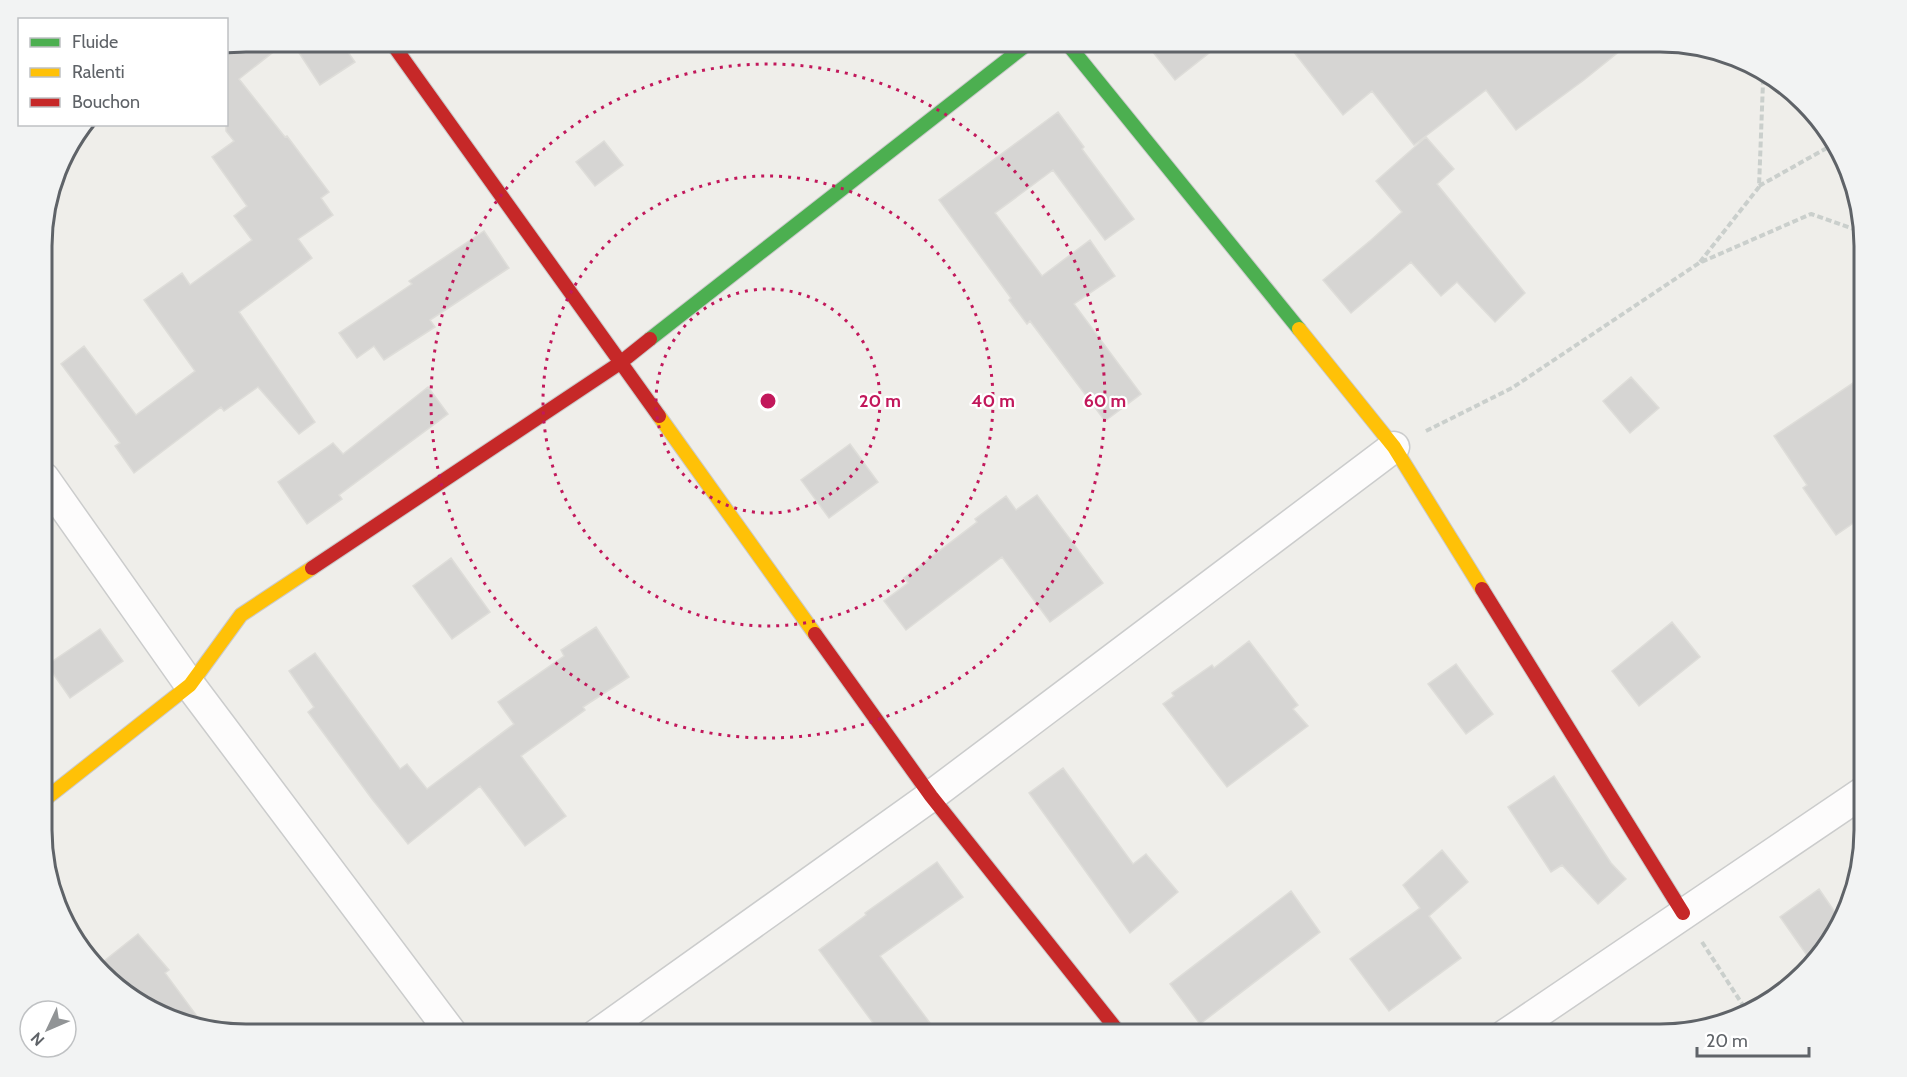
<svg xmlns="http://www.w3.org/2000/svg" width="1907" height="1077" font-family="Cabin,sans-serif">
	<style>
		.building { fill: #d6d5d3; stroke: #deddd9; stroke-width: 1.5 }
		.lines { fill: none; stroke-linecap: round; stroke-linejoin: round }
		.street-casing { stroke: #cbcccc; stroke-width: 33 }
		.fast-casing { stroke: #cacacb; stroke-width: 16 }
		.slow-casing { stroke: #cacacb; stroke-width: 16 }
		.jam-casing { stroke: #cacacb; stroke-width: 16 }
		.path { stroke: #cacfcc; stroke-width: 4; stroke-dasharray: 6 3; stroke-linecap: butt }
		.street { stroke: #fdfcfc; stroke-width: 30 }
		.fast { stroke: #4caf50; stroke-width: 14 }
		.slow { stroke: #ffc107; stroke-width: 14 }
		.jam { stroke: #c62828; stroke-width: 14 }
		.ring { fill: none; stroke: #c2185b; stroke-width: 3; stroke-dasharray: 3 6 }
		.rim { fill: none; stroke: #5f6368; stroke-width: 3 }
		.centre { fill: #c2185b; stroke: #fff; stroke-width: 3 }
		.ring-label { font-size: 18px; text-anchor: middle; font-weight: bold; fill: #c2185b; stroke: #fff; stroke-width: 4.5; stroke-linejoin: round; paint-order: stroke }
	</style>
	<rect width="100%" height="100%" fill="#efeeea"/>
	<path class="building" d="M247,42H286L239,79L285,137L287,136L329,192L321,198L333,215L298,239L312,258L239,312L315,422L299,434L258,387L224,411L221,407L134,473L115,446L120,443L61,364L84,346L136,415L195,371L144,300L182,273L190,285L252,240L234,216L247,206L212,157L234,141L226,131V46Z
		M292,42H341L355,62L320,85Z
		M1145,42H1223L1175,80Z
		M1286,42H1631L1584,80L1516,130L1486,90L1414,145L1372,91L1343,115Z
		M1058,112L1084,147L1082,149L1134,219L1105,240L1053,170L995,213L1042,276L1090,240L1115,276L1074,304L1141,394L1105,421L1030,321L1027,324L1009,300L1011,298L939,200Z
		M1426,137L1454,169L1437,184L1525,293L1495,322L1457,282L1441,296L1411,262L1351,313L1323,280L1371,240L1402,212L1376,181Z
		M604,141L623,165L595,186L576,162Z
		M484,231L509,268L430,320L435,327L384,360L374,346L357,358L339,333L412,284L409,281Z
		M1865,375V515L1836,535L1803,488L1807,485L1774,436Z
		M1631,377L1659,408L1630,433L1603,401Z
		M428,387L448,414L339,495L342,499L307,524L278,482L333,443L343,454Z
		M850,444L878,482L829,518L801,480Z
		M1037,495L1103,583L1050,622L1002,557L906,630L884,601L908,583L904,578L977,522L975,519L1006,496L1016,510Z
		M451,558L490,612L452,639L413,586Z
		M1672,622L1700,657L1639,706L1612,671Z
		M596,627L629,677L583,707L585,710L521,756L566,816L525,846L480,786L408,844L372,799L308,712L314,707L289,671L315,653L400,769L407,764L427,789L514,724L498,702L564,656L561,650Z
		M100,629L123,661L70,698L47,665Z
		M1249,641L1298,705L1293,709L1308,726L1227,787L1163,704L1174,696L1172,693L1212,665L1214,668Z
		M1456,664L1493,714L1466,734L1428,684Z
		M1063,768L1133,864L1146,854L1178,892L1130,933L1029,793Z
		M1554,776L1611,863L1626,879L1598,904L1562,865L1551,872L1508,807Z
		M1442,850L1468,882L1429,916L1461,958L1389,1011L1350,959L1420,908L1403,885Z
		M937,862L963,897L880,956L939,1035H882L819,950L866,915L865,913Z
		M1819,889L1841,921L1838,932L1811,961L1780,917Z
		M1291,891L1320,932L1200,1024L1170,984Z
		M138,934L169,970L165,973L202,1023L145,1008L99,965Z"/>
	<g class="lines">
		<g class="street-casing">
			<path id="street" d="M44,478L190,685L453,1035
				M596,1035L931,796L1394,447
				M1505,1035L1865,791"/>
		</g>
		<g class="fast-casing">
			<path id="fast" d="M1066,42L1299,329
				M650,339L1030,42"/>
		</g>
		<g class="slow-casing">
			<path id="slow" d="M1299,329L1394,447L1482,589
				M659,416L815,634
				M44,800L190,685L241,615L312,568"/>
		</g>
		<g class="jam-casing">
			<path id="jam" d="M391,42L659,416
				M312,568L620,363L650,339
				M1482,589L1683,913
				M815,634L931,796L1121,1035"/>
		</g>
		<path class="path" d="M1759,186L1834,144
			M1700,262L1759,187L1763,82L1749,66
			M1426,431L1512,388L1699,263L1811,214L1865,233
			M1702,942L1746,1010"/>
		<use href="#street" class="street"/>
		<use href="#fast" class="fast"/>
		<use href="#slow" class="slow"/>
		<use href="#jam" class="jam"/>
	</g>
	<g class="ring">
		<circle cx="768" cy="401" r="112"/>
		<circle cx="768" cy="401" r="225"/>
		<circle cx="768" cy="401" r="337"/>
	</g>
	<path d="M0 0H1907V1077H0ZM246 52H1660A194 194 0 0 1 1854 246V830A194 194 0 0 1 1660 1024H246A194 194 0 0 1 52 830V246A194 194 0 0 1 246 52Z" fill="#f2f3f3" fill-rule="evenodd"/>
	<path class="rim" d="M246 52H1660A194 194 0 0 1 1854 246V830A194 194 0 0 1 1660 1024H246A194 194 0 0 1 52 830V246A194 194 0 0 1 246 52Z"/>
	<circle cx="768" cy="401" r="9" class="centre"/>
	<g class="ring-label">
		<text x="880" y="407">20 m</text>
		<text x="993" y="407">40 m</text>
		<text x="1105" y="407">60 m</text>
	</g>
	<rect x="18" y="18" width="210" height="108" fill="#ffffff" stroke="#bfc1c3" stroke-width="1.5"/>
	<rect x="30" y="38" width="30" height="9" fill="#4caf50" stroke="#bfc1c3" stroke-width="1.5"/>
	<text x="72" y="48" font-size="18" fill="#5f6368">Fluide</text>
	<rect x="30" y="68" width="30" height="9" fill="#ffc107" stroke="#bfc1c3" stroke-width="1.5"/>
	<text x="72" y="78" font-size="18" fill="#5f6368">Ralenti</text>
	<rect x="30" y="98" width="30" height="9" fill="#c62828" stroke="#bfc1c3" stroke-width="1.5"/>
	<text x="72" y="108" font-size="18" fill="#5f6368">Bouchon</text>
	<g transform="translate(48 1029) rotate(226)"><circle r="28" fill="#ffffff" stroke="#bfc1c3" stroke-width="1.5"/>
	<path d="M0-4.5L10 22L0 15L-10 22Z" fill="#919496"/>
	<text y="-9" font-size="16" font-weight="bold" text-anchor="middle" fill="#5f6368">N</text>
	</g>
	<path d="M1697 1047v9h112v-9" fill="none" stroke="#5f6368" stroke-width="3"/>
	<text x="1706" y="1047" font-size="18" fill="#5f6368" stroke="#ffffff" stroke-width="4.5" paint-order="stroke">20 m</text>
</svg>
